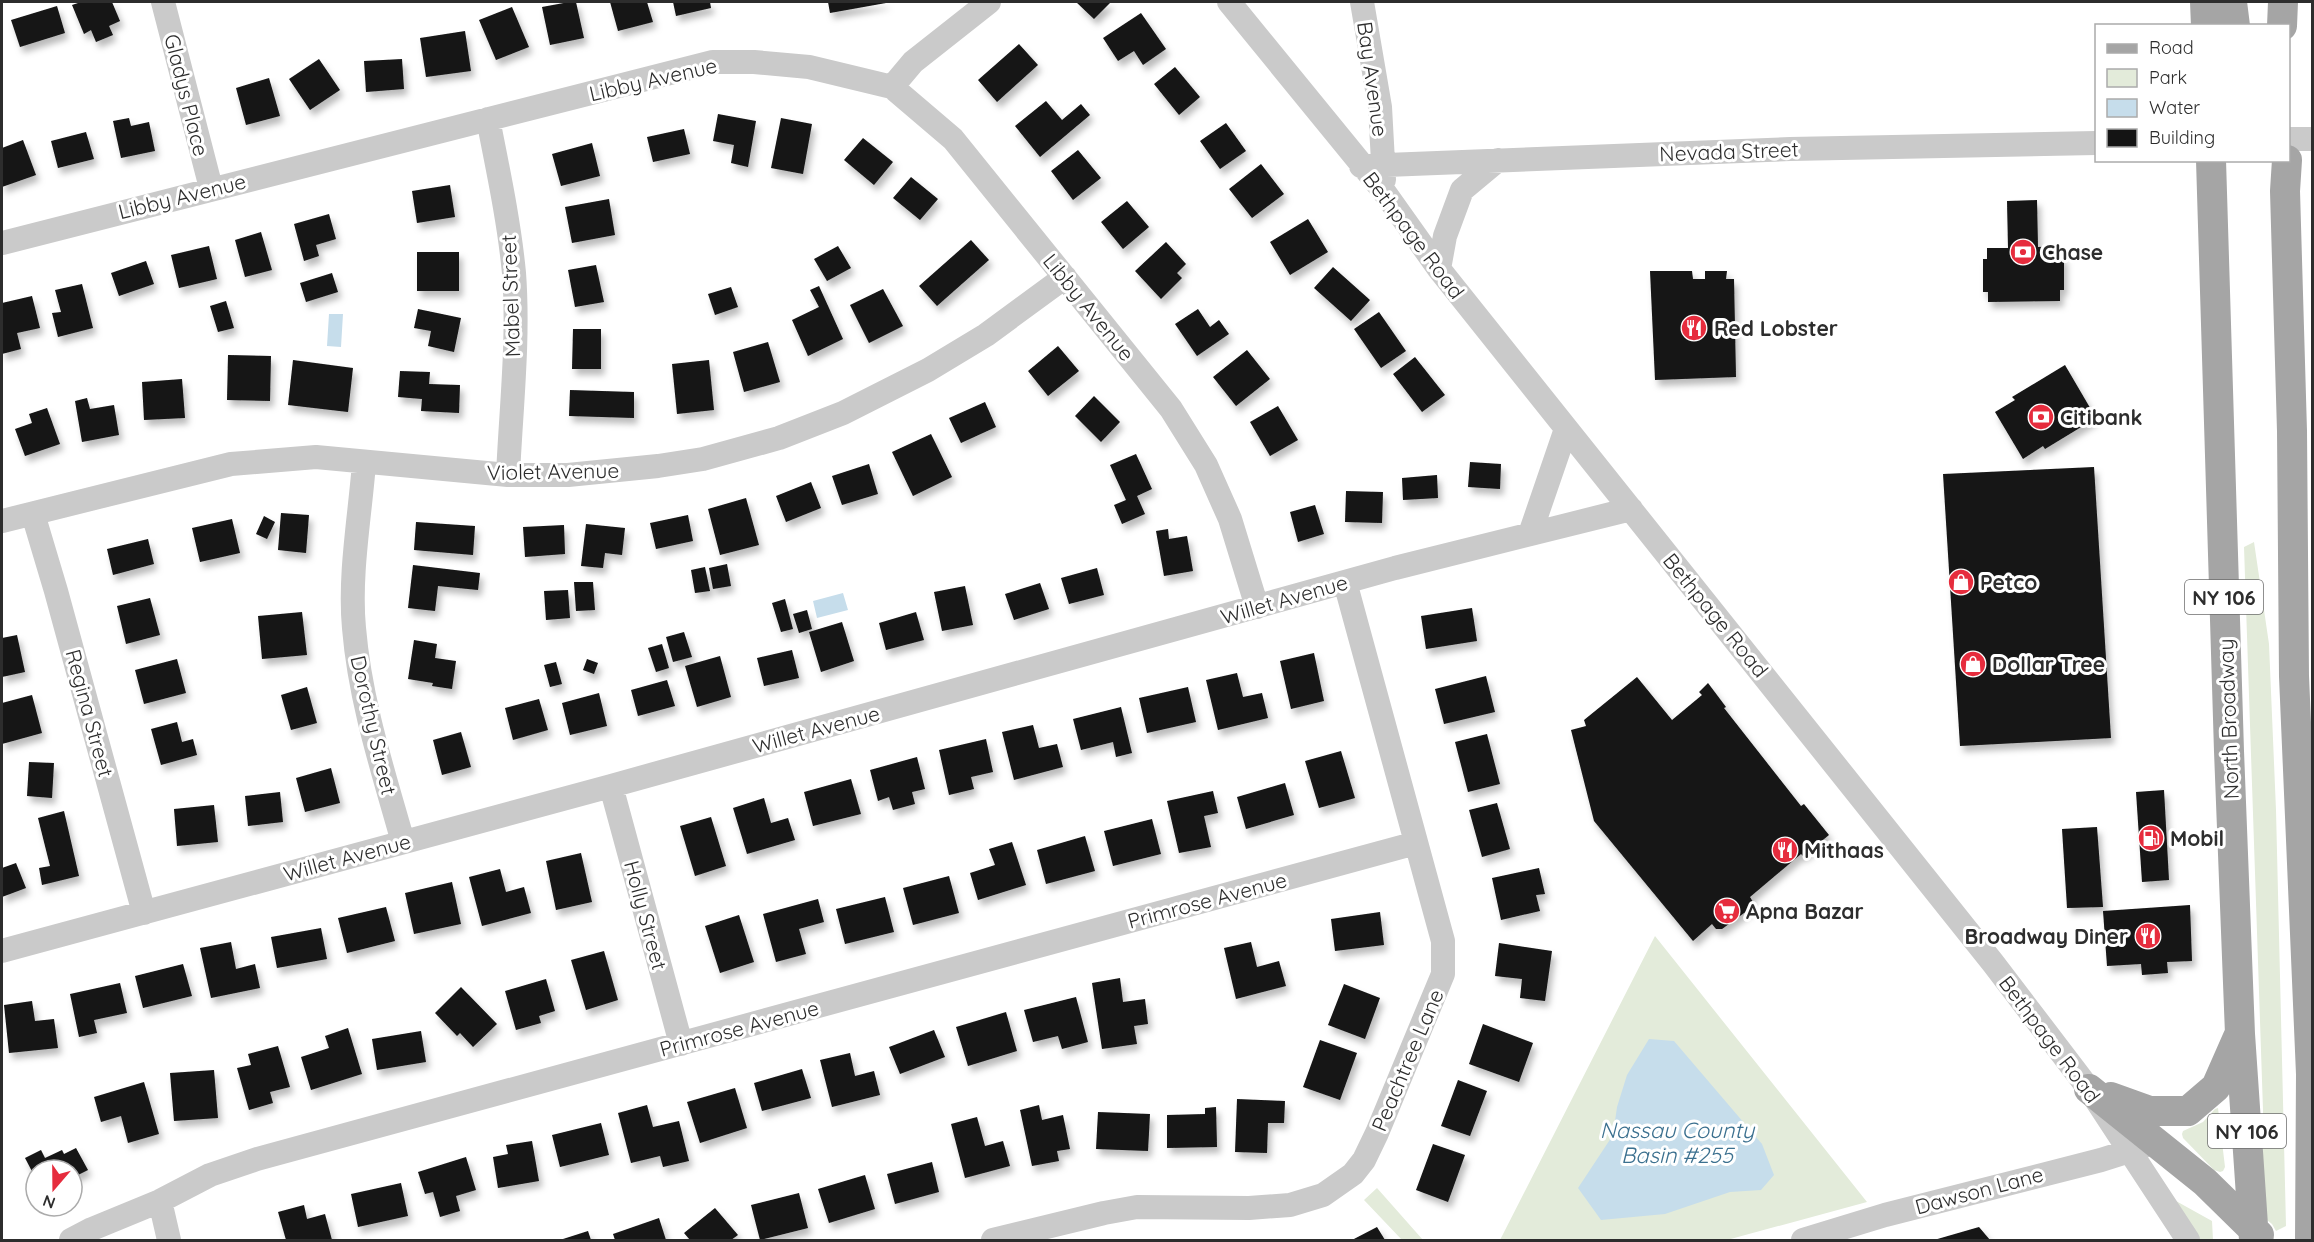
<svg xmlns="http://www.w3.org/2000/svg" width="2314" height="1242" font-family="Quicksand,sans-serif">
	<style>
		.green { fill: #e3ebda }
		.water { fill: #c6ddeb }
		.building { fill: #141414; filter: url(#shadow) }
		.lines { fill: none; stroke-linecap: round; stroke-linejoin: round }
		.minor { stroke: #cacaca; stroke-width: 24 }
		.major { stroke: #a5a5a5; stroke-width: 30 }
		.labels { text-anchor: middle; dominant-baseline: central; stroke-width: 6; stroke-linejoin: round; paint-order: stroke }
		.shield { fill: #fff; stroke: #6c6c6c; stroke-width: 1.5 }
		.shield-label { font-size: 20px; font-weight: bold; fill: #2d2d2d }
		.street-label { font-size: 21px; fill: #2d2d2d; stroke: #fff }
		.poi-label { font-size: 21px; font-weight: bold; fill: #2d2d2d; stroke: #fff; text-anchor: start }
		.water-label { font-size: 22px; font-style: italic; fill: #3b708f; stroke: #fff }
	</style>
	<defs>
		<filter id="shadow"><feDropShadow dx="3.5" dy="6" stdDeviation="3" flood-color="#0004"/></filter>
	</defs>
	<rect width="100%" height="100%" fill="#fff"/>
	<path class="green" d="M2254,542L2269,644L2276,810L2286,1226L2276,1231L2272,1224L2262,1216L2263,1110L2244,547Z
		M1655,936L1867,1202L1727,1240H1500Z
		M2218,1108L2225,1167L2223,1171L2220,1172L2214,1170L2183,1138L2182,1134L2183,1131L2203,1122L2215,1109Z
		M1377,1188L1423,1240H1402L1364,1200Z
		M2176,1201L2212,1221L2213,1240H2196Z"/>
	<path class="water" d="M329,314H343L341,347L327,346Z
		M843,593L848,610L817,618L813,601Z
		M1649,1039L1674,1041L1762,1144L1774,1175L1761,1190L1730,1192L1665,1214L1601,1220L1578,1188L1613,1135L1617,1107L1627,1075Z"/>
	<path class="building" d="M81,2H112L120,21L109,26L113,35L96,42L91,30L84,34L72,5Z
		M569,2H576L584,38L550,45L542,7Z
		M610,2H647L653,22L618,31Z
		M673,2H710L711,8L676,16Z
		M828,2H886V3L830,13Z
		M1076,2H1111L1094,19Z
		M57,6L65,33L20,47L11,20Z
		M512,7L529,47L496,60L479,20Z
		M1141,13L1166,49L1143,65L1134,51L1118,61L1103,38Z
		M465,31L471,71L426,77L420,38Z
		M1019,44L1038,65L997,102L978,80Z
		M319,59L340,90L310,110L289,79Z
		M402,59L404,89L366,92L364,61Z
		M1175,67L1200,97L1179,115L1154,84Z
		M269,78L280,116L246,125L236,88Z
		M1046,101L1062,120L1081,104L1090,115L1040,157L1015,126Z
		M718,114L756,121L748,167L731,163L734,145L713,141Z
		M129,118L131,126L149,122L155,151L121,158L113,121Z
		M781,118L812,124L803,174L771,168Z
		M1226,123L1246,151L1220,169L1200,141Z
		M684,129L690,154L653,162L647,137Z
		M86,132L94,159L58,168L51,141Z
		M863,138L893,162L874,185L844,160Z
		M23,140L36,175L2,187V148Z
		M592,143L600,176L561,186L552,154Z
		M1078,150L1101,178L1073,200L1051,171Z
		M1261,164L1284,194L1252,218L1229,189Z
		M911,177L938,199L920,220L893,198Z
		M450,185L455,217L417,223L412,191Z
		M609,199L615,235L572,243L565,207Z
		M2037,200L2038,247L2059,246V257H2064V290H2060V301L1988,302V292H1983V259H1987V248H2008L2007,201Z
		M1127,201L1149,227L1123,249L1101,222Z
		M329,214L336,239L316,245L319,256L304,261L294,224Z
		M1308,219L1328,252L1290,275L1270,242Z
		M261,232L272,270L245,277L235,240Z
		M971,240L989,260L937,306L919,286Z
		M1166,242L1186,264L1177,273L1182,278L1161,299L1135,271Z
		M209,246L217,279L179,288L171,255Z
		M838,246L851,268L827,281L814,259Z
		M417,252H459V291H417Z
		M146,261L154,284L119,296L111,273Z
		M596,265L604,302L575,307L568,270Z
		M1333,267L1370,300L1351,321L1314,288Z
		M1650,271H1692L1693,279H1705V271H1727L1726,279H1734L1736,377L1655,380Z
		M332,273L338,292L306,302L300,283Z
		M82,284L93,328L58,337L52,313L61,312L55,290Z
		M819,286L843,339L808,356L792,320L819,307L810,290Z
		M731,287L738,307L715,315L708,294Z
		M883,289L903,326L869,343L850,305Z
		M32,296L40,328L17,333L21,349L2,354V303Z
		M226,301L234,328L218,332L210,306Z
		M418,309L461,318L454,352L428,346L431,331L414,328Z
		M1198,309L1210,327L1219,320L1229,334L1197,356L1175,324Z
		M1379,312L1406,351L1381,368L1354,329Z
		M573,329H601V369H572Z
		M768,342L780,382L744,392L733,352Z
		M1058,346L1079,371L1048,396L1028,371Z
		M1247,350L1270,379L1236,406L1213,377Z
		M228,355L271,356L270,401L227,400Z
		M1415,357L1445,395L1422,412L1393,374Z
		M293,360L353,368L348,412L288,405Z
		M709,360L714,410L677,414L672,364Z
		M2065,365L2096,418L2045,449L2043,446L2023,459L1995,412L2015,400L2012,397Z
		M400,371L430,372L429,384L460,385L459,413L421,411L422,399L398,397Z
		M182,379L185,418L144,420L142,382Z
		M570,390L634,392V418L569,416Z
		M1094,396L1120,422L1101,442L1075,416Z
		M87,398L90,409L114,405L119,435L82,442L75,401Z
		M985,402L996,427L961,443L949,418Z
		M1278,406L1298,440L1270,456L1250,422Z
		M47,408L60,444L25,456L15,429L32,423L29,414Z
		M931,434L952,477L913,496L892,452Z
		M1136,454L1152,489L1137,496L1145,514L1122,524L1114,505L1126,500L1110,465Z
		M1470,462L1501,464L1500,489L1468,487Z
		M869,464L878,494L842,505L832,476Z
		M2094,467L2111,738L1960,746L1943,474Z
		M1437,475L1438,498L1403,500L1402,478Z
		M811,482L821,508L786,522L776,496Z
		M1346,491L1383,492L1382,523L1345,522Z
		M746,498L759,545L720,555L708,509Z
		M1315,505L1324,534L1298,542L1290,512Z
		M281,513L309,515L306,553L278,550Z
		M688,515L693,541L656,549L650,523Z
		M264,516L275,522L267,539L256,534Z
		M232,519L240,553L200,562L192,528Z
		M416,522L475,526L473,555L414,550Z
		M586,524L625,528L622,555L605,553L603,568L581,566Z
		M564,525L565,554L525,557L523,527Z
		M1168,529L1169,539L1187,536L1193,571L1164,576L1156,531Z
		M148,539L154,564L113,575L107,549Z
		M727,564L731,586L713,589L709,568Z
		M413,565L480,573L478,590L438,586L435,611L408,608Z
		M705,567L710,591L695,593L691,570Z
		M1097,568L1104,595L1069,604L1061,578Z
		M574,582H593L595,610L576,611Z
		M1040,583L1049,609L1014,620L1005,594Z
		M965,586L973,625L942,631L934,592Z
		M568,590L570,618L546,620L544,591Z
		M150,598L160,635L126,644L117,606Z
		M785,599L793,629L781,632L772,603Z
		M1472,608L1477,641L1426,649L1421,616Z
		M807,610L812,629L799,633L793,614Z
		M302,612L307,655L262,659L258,616Z
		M916,612L924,640L886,650L879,623Z
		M842,622L854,661L821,672L809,632Z
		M684,632L692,657L673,662L666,637Z
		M17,635L25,672L2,677V638Z
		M414,640L437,644L435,658L456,661L452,689L432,686L433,683L408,679Z
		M662,644L669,668L656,672L648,648Z
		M792,650L799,678L764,686L757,658Z
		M1314,653L1324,701L1291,709L1280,661Z
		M720,656L731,697L697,707L685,666Z
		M177,659L186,693L144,704L135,670Z
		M587,659L598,663L594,674L583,670Z
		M556,662L562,684L550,687L544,665Z
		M1237,673L1243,697L1262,693L1268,718L1218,730L1206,680Z
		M1486,676L1495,712L1444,724L1435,689Z
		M1637,677L1672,720L1702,695L1699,692L1708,683L1726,707L1724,708L1801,806L1804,804L1829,835L1803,856L1801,854L1750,897L1753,902L1751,908L1722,929H1716L1712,924L1693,941L1594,821L1571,730L1586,726L1584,720Z
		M667,680L675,706L638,716L631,690Z
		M307,687L317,723L291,730L281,695Z
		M1188,687L1196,722L1147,733L1139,698Z
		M599,693L607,726L570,735L562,703Z
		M32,695L42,733L2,744V703Z
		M539,699L548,730L513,740L505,708Z
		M1121,707L1132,753L1116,757L1113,742L1081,750L1073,719Z
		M177,722L182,742L193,739L197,755L161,765L151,729Z
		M1033,725L1039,748L1057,744L1063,767L1014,780L1002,732Z
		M461,732L471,767L442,775L433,740Z
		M1487,734L1500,784L1468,792L1455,742Z
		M986,739L993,772L971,777L974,789L949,795L939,750Z
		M1341,751L1355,798L1319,808L1305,761Z
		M917,757L925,789L912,792L915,804L893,810L889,797L878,801L870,770Z
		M29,762L54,763L52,798L27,796Z
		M331,768L340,803L305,812L296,778Z
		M851,779L861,814L813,826L804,792Z
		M1285,783L1294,815L1246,829L1237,797Z
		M2164,790L2169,880L2142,882L2136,792Z
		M1213,791L1218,813L1204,816L1211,847L1179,853L1167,801Z
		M280,792L283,822L248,826L245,796Z
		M764,798L771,823L788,818L795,840L747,854L733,808Z
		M1497,803L1510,849L1482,857L1469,810Z
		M214,805L218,842L177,846L174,809Z
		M64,811L79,876L42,885L39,868L50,866L38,818Z
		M711,817L726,866L695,876L680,826Z
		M1152,819L1161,854L1113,866L1104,831Z
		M2097,827L2103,907L2067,908L2062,829Z
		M1085,836L1095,871L1046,884L1037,850Z
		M1012,842L1026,885L978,900L970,873L995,865L989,849Z
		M581,853L592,902L556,910L546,861Z
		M16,863L26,888L2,897V868Z
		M1539,868L1545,894L1536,895L1540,911L1501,920L1492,878Z
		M500,869L506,892L524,887L531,913L482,926L469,877Z
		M949,876L959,913L913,925L903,888Z
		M452,882L461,924L414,934L405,893Z
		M885,897L894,932L845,944L836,909Z
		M818,899L824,922L799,929L806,954L776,962L763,914Z
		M2190,905L2192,961L2167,962L2168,973L2142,975L2141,964L2107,966L2103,911Z
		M386,907L395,941L347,953L338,918Z
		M1380,912L1384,945L1335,951L1331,919Z
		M739,915L754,962L720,973L705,926Z
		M321,928L327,959L277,968L271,937Z
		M231,942L236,969L255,964L260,988L211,998L200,948Z
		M1251,942L1257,967L1279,961L1286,986L1236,999L1224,948Z
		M1499,943L1552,951L1545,1001L1520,998L1522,979L1495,976Z
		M604,951L618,1000L586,1010L571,960Z
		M183,964L192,996L143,1008L135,976Z
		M1120,978L1123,1002L1145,999L1148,1024L1134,1026L1137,1044L1102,1049L1092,983Z
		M546,979L555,1011L539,1016L541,1023L516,1030L505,991Z
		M120,983L127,1013L94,1020L97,1033L79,1037L70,994Z
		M1344,984L1380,998L1365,1039L1328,1025Z
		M461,987L497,1024L473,1047L460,1033L457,1036L435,1013Z
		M1076,997L1088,1042L1062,1049L1058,1036L1033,1042L1024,1010Z
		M32,1001L35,1021L54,1019L58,1048L9,1053L4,1005Z
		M1006,1012L1017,1051L968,1066L956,1027Z
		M1483,1024L1533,1043L1519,1082L1469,1064Z
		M348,1028L362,1074L311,1090L301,1057L329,1048L325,1036Z
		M934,1030L945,1057L900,1074L889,1047Z
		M421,1031L426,1062L377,1070L372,1039Z
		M1320,1040L1357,1053L1340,1100L1303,1087Z
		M278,1046L290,1087L270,1092L273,1103L249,1110L237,1068L251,1065L248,1054Z
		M850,1053L855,1076L874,1071L880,1095L832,1107L820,1060Z
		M802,1069L811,1098L762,1111L754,1083Z
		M214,1070L218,1118L174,1121L170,1073Z
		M1458,1080L1487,1091L1470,1136L1441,1126Z
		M144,1082L159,1134L128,1143L121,1116L101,1122L94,1097Z
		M735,1088L747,1128L700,1143L687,1102Z
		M1237,1099L1285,1101L1284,1123H1268L1267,1153L1235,1152Z
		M647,1105L653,1127L679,1121L689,1161L663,1167L660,1156L631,1163L618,1113Z
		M1039,1105L1042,1120L1063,1115L1070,1149L1057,1151L1059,1161L1032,1166L1020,1110Z
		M1216,1107L1217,1147L1167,1148V1115L1205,1114V1108Z
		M1098,1112L1150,1114L1148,1151L1096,1149Z
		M977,1117L985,1146L1003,1141L1010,1166L965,1178L951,1124Z
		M601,1123L609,1155L560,1167L552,1135Z
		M532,1141L539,1181L498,1188L493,1157L508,1154L506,1145Z
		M1433,1144L1465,1155L1448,1202L1416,1190Z
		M76,1148L88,1170L72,1178V1170H36V1179L25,1158L41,1150L45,1158L62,1150L64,1154Z
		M466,1157L476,1190L456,1196L460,1211L440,1217L433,1192L425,1194L418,1172Z
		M932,1162L939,1192L895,1204L887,1174Z
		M865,1175L875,1209L829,1223L818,1189Z
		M401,1183L408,1216L358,1227L351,1194Z
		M799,1193L808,1228L760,1240L751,1205Z
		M304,1205L307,1219L325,1214L332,1240H286L278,1212Z
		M715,1208L738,1235L731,1240H690L684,1233Z
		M659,1218L666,1240H615L613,1234Z
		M1377,1227L1385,1240H1352Z
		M1979,1227L1990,1240H1934Z
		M588,1231L591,1240H564L563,1239Z"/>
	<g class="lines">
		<path class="minor" d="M163,2L211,188
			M1229,2L1385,193L1439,269L1993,963L2089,1089L2188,1240
			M1362,2L1380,107L1384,180
			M892,87L913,62L989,2
			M488,119C498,170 509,221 514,273C519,339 511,409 508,475
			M2288,139H2312
			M1361,166L1790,149L2096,143
			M2,243L713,62H754L809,67L892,87L953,139L1171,409L1206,465L1230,519L1257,607
			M1439,269L1445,236L1462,190L1498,160
			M364,463C360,516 349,575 354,628C360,701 383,771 403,842
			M33,514L56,591L144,913
			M2,521L231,464L316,457L508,475H568L658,466L703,459L779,438L843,413L928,370L986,335L1065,277
			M1530,534L1566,429
			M611,786L681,1044
			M2,951L611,786L1395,568L1631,509
			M160,1201L169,1240
			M71,1240L92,1229L160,1201L210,1175L257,1159L1416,843
			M993,1240L1104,1213L1137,1207L1249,1208L1290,1205L1323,1195L1353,1174L1364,1160L1377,1133L1443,974V941L1345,582
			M1803,1240L1885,1215L2101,1160L2142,1147"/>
		<path class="major" d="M2205,2L2206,26
			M2232,2L2235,26
			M2282,26L2283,2
			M2211,160L2229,751L2240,1034L2254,1240
			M2287,160L2285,191L2292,431L2294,676L2311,1074L2310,1240
			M2089,1089L2205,1182L2259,1235
			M2111,1097L2150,1111H2188L2216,1087L2238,1037"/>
	</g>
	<defs>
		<g id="bank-disc" transform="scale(1.35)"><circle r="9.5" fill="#e62c3d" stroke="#fff"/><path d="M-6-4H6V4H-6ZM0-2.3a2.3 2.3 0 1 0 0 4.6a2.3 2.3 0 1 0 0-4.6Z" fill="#fff"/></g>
		<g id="restaurant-disc" transform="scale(1.35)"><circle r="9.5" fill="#e62c3d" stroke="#fff"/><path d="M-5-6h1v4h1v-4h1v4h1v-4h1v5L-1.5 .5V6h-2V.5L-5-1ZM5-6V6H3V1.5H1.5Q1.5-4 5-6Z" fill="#fff"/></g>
		<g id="shop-disc" transform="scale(1.35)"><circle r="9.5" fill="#e62c3d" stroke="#fff"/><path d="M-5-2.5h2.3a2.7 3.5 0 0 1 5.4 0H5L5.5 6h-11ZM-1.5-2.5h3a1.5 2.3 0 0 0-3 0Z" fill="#fff"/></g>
		<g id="fuel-disc" transform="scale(1.35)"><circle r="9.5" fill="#e62c3d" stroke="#fff"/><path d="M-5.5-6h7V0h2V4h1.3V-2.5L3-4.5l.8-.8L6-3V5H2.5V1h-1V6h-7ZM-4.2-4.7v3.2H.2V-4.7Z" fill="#fff"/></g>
		<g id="supermarket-disc" transform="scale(1.35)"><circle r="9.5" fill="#e62c3d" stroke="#fff"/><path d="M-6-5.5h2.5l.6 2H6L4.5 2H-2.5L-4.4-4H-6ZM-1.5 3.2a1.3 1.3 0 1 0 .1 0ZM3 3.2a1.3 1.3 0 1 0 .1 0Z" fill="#fff"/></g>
	</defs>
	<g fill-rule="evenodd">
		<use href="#bank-disc" x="2023" y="252"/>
		<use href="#restaurant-disc" x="1694" y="328"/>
		<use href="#bank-disc" x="2041" y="417"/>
		<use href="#shop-disc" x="1961" y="582"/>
		<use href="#shop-disc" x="1973" y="664"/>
		<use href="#fuel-disc" x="2151" y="838"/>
		<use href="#restaurant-disc" x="1785" y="850"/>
		<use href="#supermarket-disc" x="1727" y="911"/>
		<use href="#restaurant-disc" x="2148" y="936"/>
	</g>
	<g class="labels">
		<g class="shield">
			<rect x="2185" y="580" width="78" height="34" rx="4.5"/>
			<rect x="2208" y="1114" width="78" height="34" rx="4.5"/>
		</g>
		<g class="shield-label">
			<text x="2224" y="597">NY 106</text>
			<text x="2247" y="1131">NY 106</text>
		</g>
		<g class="street-label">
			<text transform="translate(653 79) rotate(-13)">Libby Avenue</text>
			<text transform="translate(1373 79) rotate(82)">Bay Avenue</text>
			<text transform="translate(187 95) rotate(76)">Gladys Place</text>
			<text transform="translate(1729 151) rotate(-2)">Nevada Street</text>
			<text transform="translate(182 196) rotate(-14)">Libby Avenue</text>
			<text transform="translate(1414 235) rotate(53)">Bethpage Road</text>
			<text transform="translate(510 296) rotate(-92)">Mabel Street</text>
			<text transform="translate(1089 307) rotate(51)">Libby Avenue</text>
			<text transform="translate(553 471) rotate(-1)">Violet Avenue</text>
			<text transform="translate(1284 599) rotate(-16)">Willet Avenue</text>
			<text transform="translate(1716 615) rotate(51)">Bethpage Road</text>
			<text transform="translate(90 713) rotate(75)">Regina Street</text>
			<text transform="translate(2228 719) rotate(-92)">North Broadway</text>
			<text transform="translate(374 725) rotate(77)">Dorothy Street</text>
			<text transform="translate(816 729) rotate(-15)">Willet Avenue</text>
			<text transform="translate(347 857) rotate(-15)">Willet Avenue</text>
			<text transform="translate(1207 900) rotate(-15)">Primrose Avenue</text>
			<text transform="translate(646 915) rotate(75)">Holly Street</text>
			<text transform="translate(739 1028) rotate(-15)">Primrose Avenue</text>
			<text transform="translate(2050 1039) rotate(53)">Bethpage Road</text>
			<text transform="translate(1407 1060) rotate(-67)">Peachtree Lane</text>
			<text transform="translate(1979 1190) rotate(-15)">Dawson Lane</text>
		</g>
		<g class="poi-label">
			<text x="2042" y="252">Chase</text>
			<text x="1714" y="328">Red Lobster</text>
			<text x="2060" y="417">Citibank</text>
			<text x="1980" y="582">Petco</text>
			<text x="1992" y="664">Dollar Tree</text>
			<text x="2170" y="838">Mobil</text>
			<text x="1804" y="850">Mithaas</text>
			<text x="1746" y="911">Apna Bazar</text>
			<text x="2128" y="936" text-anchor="end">Broadway Diner</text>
		</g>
		<g class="water-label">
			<text x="1677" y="1130">Nassau County<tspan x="1677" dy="25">Basin #255</tspan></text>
		</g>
	</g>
	<rect width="2314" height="1242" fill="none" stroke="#2d2d2d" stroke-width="6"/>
	<rect x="2095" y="24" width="195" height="138" fill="#ffffff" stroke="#ababab" stroke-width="1.5"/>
	<rect x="2107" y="44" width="30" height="9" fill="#a5a5a5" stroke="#ababab" stroke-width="1.5"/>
	<text x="2149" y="54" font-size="18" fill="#2d2d2d">Road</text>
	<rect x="2107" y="69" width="30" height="18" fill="#e3ebda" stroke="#ababab" stroke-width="1.5"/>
	<text x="2149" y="84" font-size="18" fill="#2d2d2d">Park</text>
	<rect x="2107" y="99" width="30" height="18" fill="#c6ddeb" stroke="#ababab" stroke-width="1.5"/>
	<text x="2149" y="114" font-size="18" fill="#2d2d2d">Water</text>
	<rect x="2107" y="129" width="30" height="18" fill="#141414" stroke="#ababab" stroke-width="1.5"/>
	<text x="2149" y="144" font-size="18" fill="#2d2d2d">Building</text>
	<g transform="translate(54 1188) rotate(200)"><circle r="28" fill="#ffffff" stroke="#ababab" stroke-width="1.5"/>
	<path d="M0-4.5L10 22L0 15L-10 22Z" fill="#e62c3d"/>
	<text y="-9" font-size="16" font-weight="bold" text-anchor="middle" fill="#2d2d2d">N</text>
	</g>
</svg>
